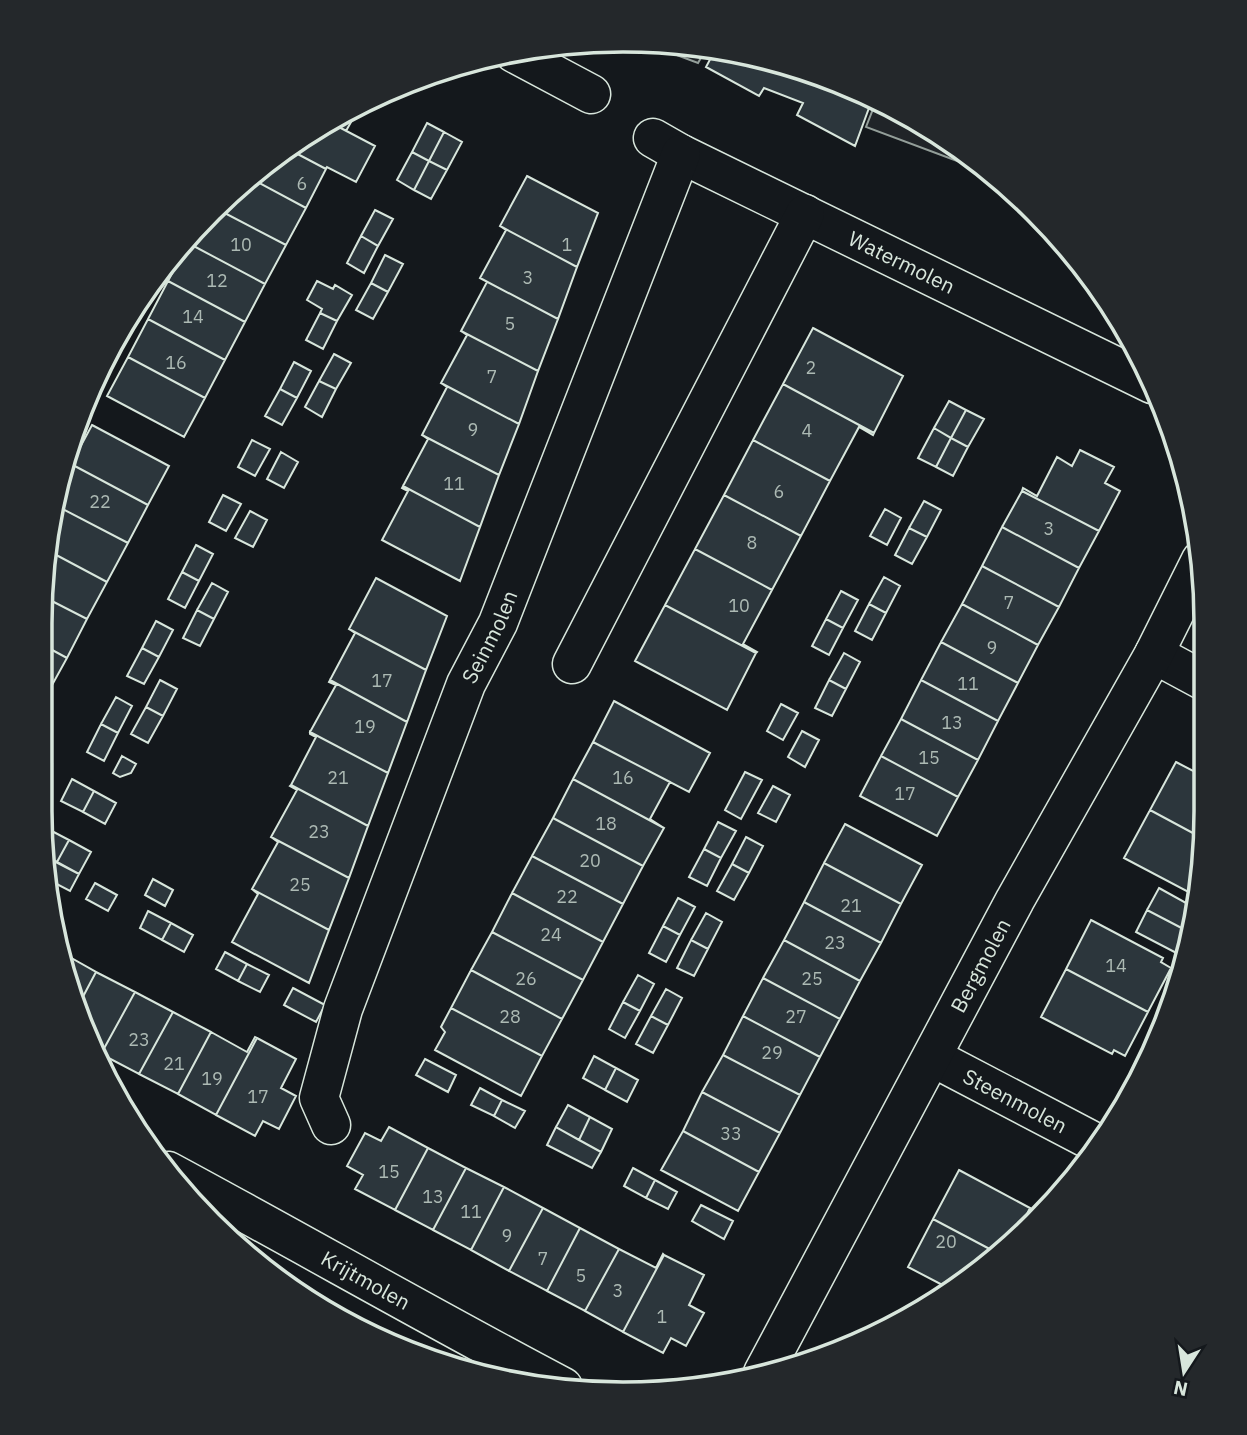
<svg xmlns="http://www.w3.org/2000/svg" width="1247" height="1435" font-family="'IBM Plex Sans',sans-serif">
	<style>
		.grass { fill: #202428; stroke: #939e99; stroke-width: 2 }
		.building { fill: #2c363c; stroke: #d8e6dc; stroke-width: 2 }
		.lines { fill: none; stroke-linecap: round; stroke-linejoin: round }
		.minor-casing { stroke: #d8e6dc; stroke-width: 41 }
		.minor { stroke: #14181c; stroke-width: 38 }
		.labels { text-anchor: middle; dominant-baseline: central; stroke-width: 5; stroke-linejoin: round; paint-order: stroke }
		.number-label { font-size: 18px; fill: #adbab4 }
		.street-label { font-size: 21px; fill: #d8e6dc; stroke: #14181c }
		.rim { fill: none; stroke: #d8e6dc; stroke-width: 3.5 }
	</style>
	<rect width="100%" height="100%" fill="#14181c"/>
	<path class="grass" d="M642,42H662L706,49L698,63Z
		M877,99L979,161L992,174L866,127Z"/>
	<path class="building" d="M715,50L775,60L873,97L855,146L797,115L803,103L764,88L759,96L706,67Z
		M355,115L346,131L335,125Z
		M427,123L444,132L429,161L412,152Z
		M335,125L375,146L356,182L327,167L326,169L290,150Z
		M444,132L462,142L447,170L429,161Z
		M290,150L326,169L306,208L250,178L268,161Z
		M412,152L429,161L414,190L397,180Z
		M429,161L447,170L431,199L414,190Z
		M527,176L598,213L577,267L500,226Z
		M250,178L306,208L286,245L217,209Z
		M217,209L286,245L265,284L188,243L195,229Z
		M375,210L393,219L378,246L361,236Z
		M500,226L577,267L558,319L480,278L506,230Z
		M361,236L378,246L364,273L347,263Z
		M188,243L265,284L245,322L168,281Z
		M385,255L403,264L388,292L371,283Z
		M480,278L558,319L538,371L461,331L487,282Z
		M168,281L245,322L225,360L148,319Z
		M317,281L333,289L335,285L352,295L337,321L320,313L322,309L307,300Z
		M371,283L388,292L373,319L356,310Z
		M320,313L337,321L323,349L306,340Z
		M148,319L225,360L205,398L128,357Z
		M813,328L903,376L874,433L783,384Z
		M461,331L538,371L519,424L441,383L467,335Z
		M334,354L351,363L336,389L319,381Z
		M128,357L205,398L184,437L107,396Z
		M294,362L311,371L297,398L280,389Z
		M319,381L336,389L322,417L305,407Z
		M441,383L519,424L499,475L422,435L447,387Z
		M783,384L874,433L873,435L859,427L830,481L753,440Z
		M280,389L297,398L282,425L265,416Z
		M949,401L966,410L951,438L934,428Z
		M966,410L984,419L968,447L951,438Z
		M92,425L169,466L148,505L71,464Z
		M934,428L951,438L936,467L918,458Z
		M422,435L499,475L480,527L403,486L428,439Z
		M951,438L968,447L953,476L936,467Z
		M252,440L270,449L255,476L238,467Z
		M753,440L830,481L801,536L724,495Z
		M1080,450L1114,467L1105,483L1120,491L1099,531L1022,491L1023,488L1037,496L1057,457L1072,466Z
		M281,452L298,462L284,488L267,479Z
		M71,464L148,505L128,543L55,505L60,485Z
		M403,486L480,527L460,581L382,540L408,491L402,488Z
		M1022,491L1099,531L1079,568L1002,527Z
		M223,495L241,504L226,531L209,522Z
		M724,495L801,536L772,590L695,549Z
		M924,501L941,510L927,537L909,528Z
		M55,505L128,543L107,582L45,549Z
		M885,509L901,518L887,545L870,536Z
		M250,511L267,520L253,547L235,538Z
		M1002,527L1079,568L1059,607L982,566Z
		M909,528L927,537L912,564L895,555Z
		M196,545L213,554L199,581L182,572Z
		M45,549L107,582L87,619L44,597Z
		M695,549L772,590L743,644L757,652L756,653L665,605Z
		M982,566L1059,607L1038,645L962,604Z
		M182,572L199,581L185,608L168,599Z
		M884,577L900,586L886,613L869,604Z
		M376,578L447,616L426,670L349,629Z
		M212,583L228,592L214,619L197,610Z
		M841,591L858,600L843,628L826,619Z
		M44,597L87,619L67,658L43,645Z
		M869,604L886,613L872,640L855,631Z
		M962,604L1038,645L1018,683L941,642Z
		M665,605L756,653L727,710L635,661Z
		M197,610L214,619L200,646L183,638Z
		M826,619L843,628L829,655L812,646Z
		M156,621L173,630L159,657L142,648Z
		M349,629L426,670L407,722L330,680L355,633Z
		M941,642L1018,683L998,721L921,680Z
		M43,645L67,658L46,696L42,694Z
		M142,648L159,657L144,684L127,676Z
		M844,653L860,662L846,689L829,680Z
		M160,680L177,689L163,716L146,707Z
		M330,680L407,722L388,773L310,732L336,685L329,682Z
		M829,680L846,689L832,716L815,708Z
		M921,680L998,721L978,760L901,719Z
		M116,697L132,706L118,733L101,724Z
		M614,701L710,753L689,792L593,742Z
		M781,704L798,713L783,740L767,731Z
		M146,707L163,716L148,743L131,734Z
		M901,719L978,760L958,797L881,756Z
		M101,724L118,733L104,761L87,752Z
		M802,731L819,740L805,767L788,757Z
		M310,732L388,773L368,826L291,785L316,737L310,734Z
		M593,742L670,782L650,819L664,828L573,779Z
		M122,756L136,764L131,773L120,777L113,773Z
		M881,756L958,797L937,836L860,796Z
		M1176,762L1207,778V812L1204,839L1150,810Z
		M745,772L762,780L741,819L725,810Z
		M72,779L94,791L83,812L61,801Z
		M573,779L664,828L643,866L553,818Z
		M291,785L368,826L349,878L271,837L297,790L290,786Z
		M773,786L790,795L776,822L758,813Z
		M94,791L116,803L105,824L83,812Z
		M1150,810L1204,839L1199,892L1196,896L1124,858Z
		M553,818L643,866L623,904L532,856Z
		M718,822L736,831L721,858L704,849Z
		M845,824L922,865L901,904L824,863Z
		M46,828L69,840L57,862L46,857L43,834Z
		M271,837L349,878L329,930L252,889L278,842Z
		M746,837L763,846L749,873L732,864Z
		M69,840L91,852L79,874L57,862Z
		M704,849L721,858L707,886L689,877Z
		M532,856L623,904L603,942L512,893Z
		M46,857L79,874L70,891L49,880Z
		M824,863L901,904L881,943L804,902Z
		M732,864L749,873L734,900L717,891Z
		M153,879L173,890L165,906L145,895Z
		M95,883L117,895L108,911L86,899Z
		M1159,888L1197,909L1193,934L1147,910Z
		M252,889L329,930L309,983L232,942L258,894Z
		M512,893L603,942L583,980L492,932Z
		M678,898L695,907L680,935L663,926Z
		M804,902L881,943L860,981L784,940Z
		M1147,910L1193,934L1186,958L1136,932Z
		M148,911L171,923L162,940L140,928Z
		M706,913L722,922L708,949L691,940Z
		M1091,920L1163,958L1161,962L1171,968L1148,1012L1066,969Z
		M171,923L193,935L184,952L162,940Z
		M663,926L680,935L666,962L649,953Z
		M492,932L583,980L562,1019L471,970Z
		M691,940L708,949L694,976L677,968Z
		M784,940L860,981L840,1019L763,978Z
		M59,951L96,972L77,1008L60,962Z
		M225,952L247,964L238,981L216,969Z
		M247,964L269,975L260,992L238,981Z
		M1066,969L1148,1012L1125,1056L1114,1050L1112,1054L1041,1017Z
		M471,970L562,1019L542,1056L451,1008Z
		M96,972L135,992L101,1054L93,1050L77,1008Z
		M638,975L654,984L640,1011L623,1002Z
		M763,978L840,1019L820,1057L743,1016Z
		M293,988L325,1005L316,1022L284,1005Z
		M666,989L682,998L668,1025L651,1016Z
		M135,992L173,1012L139,1074L101,1054Z
		M623,1002L640,1011L625,1038L609,1029Z
		M451,1008L542,1056L521,1096L435,1050L445,1032L441,1027Z
		M173,1012L211,1032L178,1094L139,1074Z
		M651,1016L668,1025L653,1053L636,1044Z
		M743,1016L820,1057L800,1095L723,1055Z
		M211,1032L247,1052L255,1037L257,1038L216,1115L178,1094Z
		M257,1038L296,1059L281,1088L296,1096L279,1129L263,1121L255,1136L216,1115Z
		M723,1055L800,1095L780,1133L702,1092Z
		M594,1056L616,1068L605,1090L583,1078Z
		M425,1059L456,1075L448,1092L416,1075Z
		M616,1068L638,1080L627,1102L605,1090Z
		M480,1088L502,1100L494,1116L471,1105Z
		M702,1092L780,1133L759,1172L683,1131Z
		M502,1100L525,1111L515,1128L494,1116Z
		M568,1105L590,1117L579,1140L556,1127Z
		M590,1117L612,1129L601,1152L579,1140Z
		M389,1127L428,1148L395,1210L355,1189L363,1175L347,1166L365,1133L381,1141Z
		M556,1127L601,1152L592,1168L547,1145Z
		M683,1131L759,1172L738,1211L661,1170Z
		M428,1148L466,1168L433,1230L395,1210Z
		M466,1168L504,1187L471,1250L433,1230Z
		M633,1168L655,1180L646,1198L624,1186Z
		M959,1170L1030,1208L1028,1212L1037,1217L1008,1250L1001,1255L933,1219Z
		M655,1180L677,1192L668,1209L646,1198Z
		M504,1187L543,1208L509,1271L471,1250Z
		M701,1205L733,1221L724,1239L692,1221Z
		M543,1208L580,1228L547,1291L509,1271Z
		M933,1219L1001,1255L952,1290L908,1267Z
		M580,1228L619,1249L585,1311L547,1291Z
		M619,1249L656,1268L663,1254L664,1255L623,1332L585,1311Z
		M664,1255L704,1275L689,1305L704,1313L686,1346L671,1338L663,1353L623,1332Z"/>
	<g class="lines">
		<g class="minor-casing">
			<g id="minor">
				<path d="M514,53L591,94"/>
				<path id="s1" d="M653,138L681,154L1152,384"/>
				<path d="M1154,654L1206,682"/>
				<path d="M572,664L805,214"/>
				<path id="s2" d="M932,1057L1100,1145"/>
				<path id="s3" d="M331,1125L319,1098L343,1009L466,684L498,623L681,154"/>
				<path id="s4" d="M168,1171C300,1242 430,1317 563,1387"/>
				<path id="s5" d="M763,1373L1015,900L1154,654L1201,560"/>
			</g>
		</g>
		<use href="#minor" class="minor"/>
	</g>
	<g class="labels">
		<g class="number-label">
			<text x="302" y="183">6</text>
			<text x="241" y="244">10</text>
			<text x="567" y="244">1</text>
			<text x="528" y="277">3</text>
			<text x="217" y="280">12</text>
			<text x="193" y="316">14</text>
			<text x="510" y="323">5</text>
			<text x="176" y="362">16</text>
			<text x="811" y="367">2</text>
			<text x="492" y="376">7</text>
			<text x="473" y="429">9</text>
			<text x="807" y="430">4</text>
			<text x="454" y="483">11</text>
			<text x="779" y="491">6</text>
			<text x="100" y="501">22</text>
			<text x="1049" y="528">3</text>
			<text x="752" y="542">8</text>
			<text x="1009" y="602">7</text>
			<text x="739" y="605">10</text>
			<text x="992" y="647">9</text>
			<text x="382" y="680">17</text>
			<text x="968" y="683">11</text>
			<text x="952" y="722">13</text>
			<text x="365" y="726">19</text>
			<text x="929" y="757">15</text>
			<text x="338" y="777">21</text>
			<text x="623" y="777">16</text>
			<text x="905" y="793">17</text>
			<text x="606" y="823">18</text>
			<text x="319" y="831">23</text>
			<text x="590" y="860">20</text>
			<text x="300" y="884">25</text>
			<text x="567" y="896">22</text>
			<text x="851" y="905">21</text>
			<text x="551" y="934">24</text>
			<text x="835" y="942">23</text>
			<text x="1116" y="965">14</text>
			<text x="526" y="978">26</text>
			<text x="812" y="978">25</text>
			<text x="510" y="1016">28</text>
			<text x="796" y="1016">27</text>
			<text x="139" y="1039">23</text>
			<text x="772" y="1052">29</text>
			<text x="174" y="1063">21</text>
			<text x="212" y="1078">19</text>
			<text x="258" y="1096">17</text>
			<text x="731" y="1133">33</text>
			<text x="389" y="1171">15</text>
			<text x="433" y="1196">13</text>
			<text x="471" y="1211">11</text>
			<text x="507" y="1235">9</text>
			<text x="946" y="1241">20</text>
			<text x="543" y="1258">7</text>
			<text x="581" y="1275">5</text>
			<text x="618" y="1290">3</text>
			<text x="662" y="1316">1</text>
		</g>
		<g class="street-label">
			<text stroke="none"><textPath href="#s1" startOffset="278">Watermolen</textPath></text>
			<text stroke="none"><textPath href="#s3" startOffset="522">Seinmolen</textPath></text>
			<text stroke="none"><textPath href="#s5" startOffset="462">Bergmolen</textPath></text>
			<text stroke="none"><textPath href="#s2" startOffset="94">Steenmolen</textPath></text>
			<text stroke="none"><textPath href="#s4" startOffset="226">Krijtmolen</textPath></text>
		</g>
	</g>
	<path d="M0 0H1247V1435H0ZM623 52H623A571 571 0 0 1 1194 623V811A571 571 0 0 1 623 1382H623A571 571 0 0 1 52 811V623A571 571 0 0 1 623 52Z" fill="#24282b" fill-rule="evenodd"/>
	<path class="rim" d="M623 52H623A571 571 0 0 1 1194 623V811A571 571 0 0 1 623 1382H623A571 571 0 0 1 52 811V623A571 571 0 0 1 623 52Z"/>
	<g transform="translate(1184 1372) rotate(192)" stroke="#14181c" stroke-width="5" paint-order="stroke">
	<path d="M0-5L12 26L0 18L-12 26Z" fill="#d8e6dc"/>
	<text y="-10" font-size="19" font-weight="bold" text-anchor="middle" fill="#d8e6dc">N</text>
	</g>
</svg>
